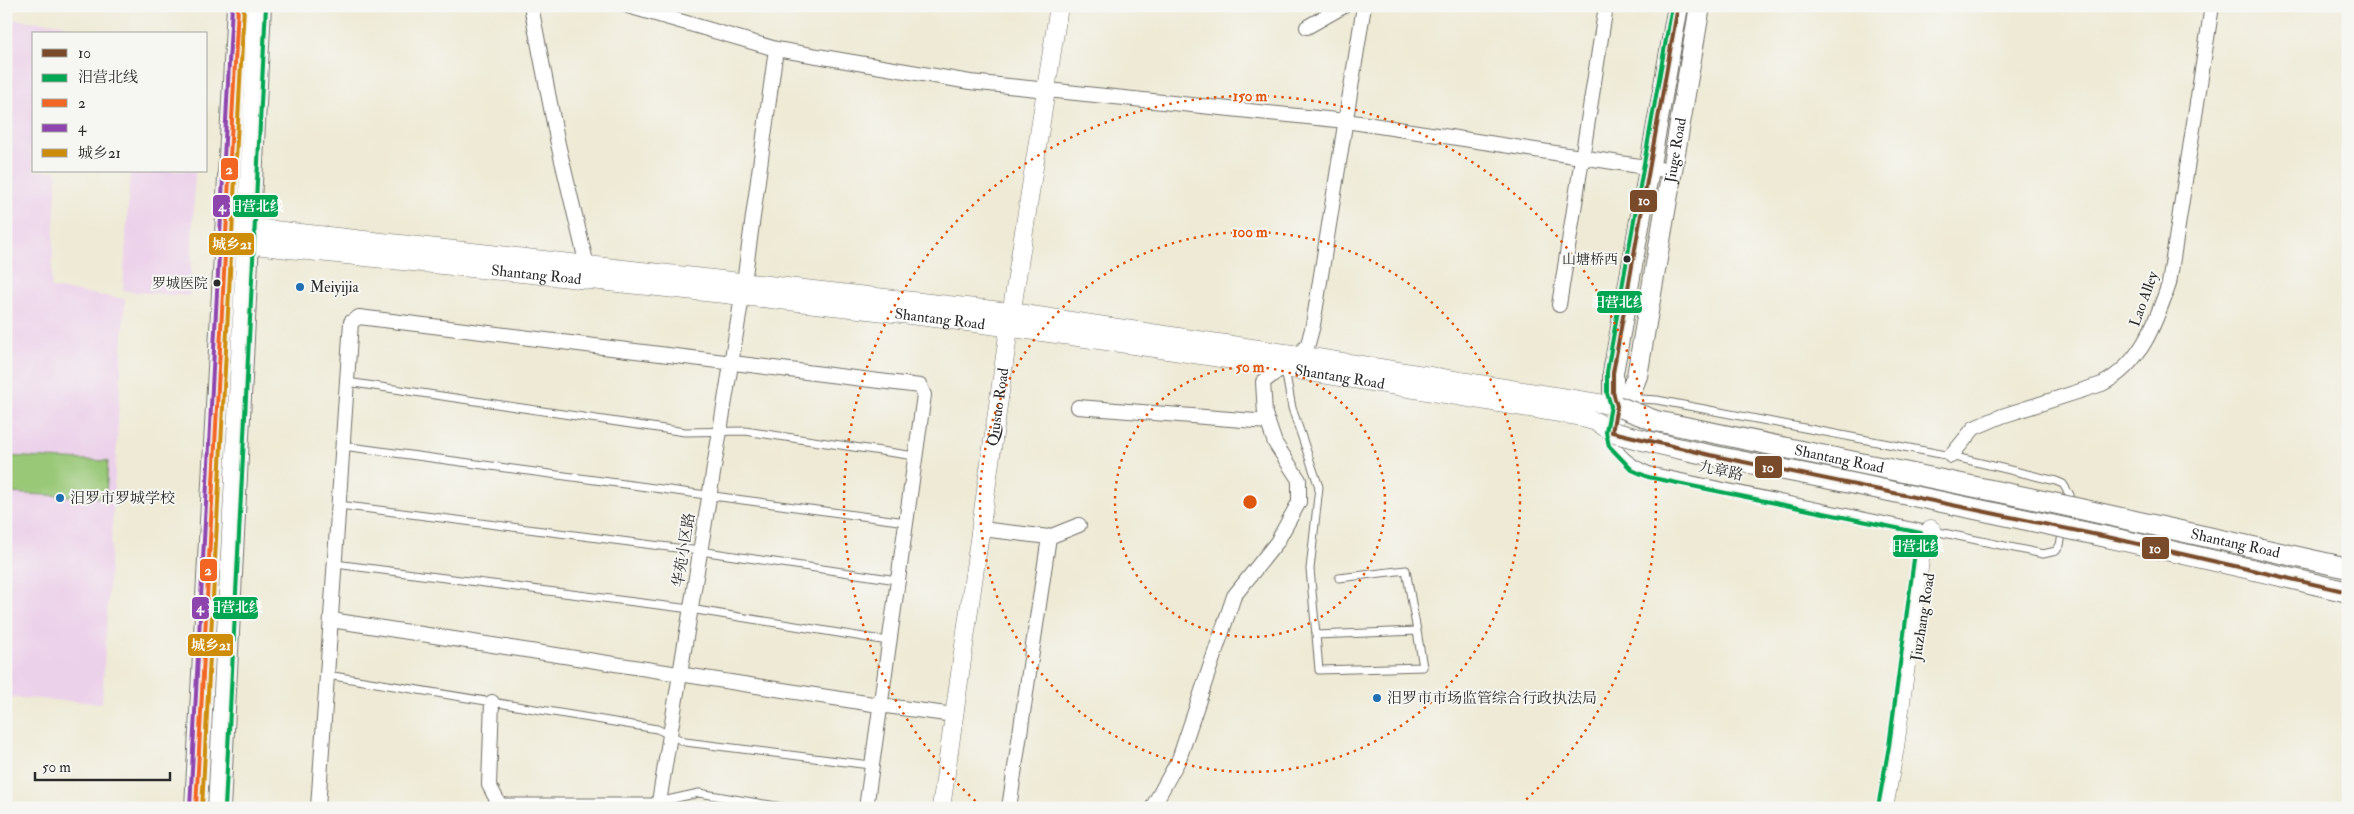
<svg xmlns="http://www.w3.org/2000/svg" width="2354" height="814" font-family="'IM FELL Double Pica','Noto Serif SC',serif">
	<style>
		.built { fill: #ecd1ea }
		.green { fill: #99c877; stroke: #627a51 }
		.lines { fill: none; stroke-linecap: round; stroke-linejoin: round }
		.service-casing { stroke: #6f6e66; stroke-width: 9 }
		.minor-casing { stroke: #6f6e66; stroke-width: 16 }
		.tertiary-casing { stroke: #6f6e66; stroke-width: 19 }
		.secondary-casing { stroke: #6f6e66; stroke-width: 22 }
		.primary-casing { stroke: #6f6e66; stroke-width: 24 }
		.service { stroke: #fff; stroke-width: 7 }
		.minor { stroke: #fff; stroke-width: 14 }
		.tertiary { stroke: #fff; stroke-width: 18 }
		.secondary { stroke: #fff; stroke-width: 20 }
		.primary { stroke: #fff; stroke-width: 22 }
		.secondary-bridge-casing { stroke: #6f6e66; stroke-width: 22; stroke-linecap: butt }
		.secondary-bridge { stroke: #fff; stroke-width: 20 }
		.bus-1-casing { stroke: #f6f6f2; stroke-width: 8 }
		.bus-2-casing { stroke: #f6f6f2; stroke-width: 8 }
		.bus-3-casing { stroke: #f6f6f2; stroke-width: 8 }
		.bus-4-casing { stroke: #f6f6f2; stroke-width: 8 }
		.bus-5-casing { stroke: #f6f6f2; stroke-width: 8 }
		.bus-1 { stroke: #7a4b2a; stroke-width: 4 }
		.bus-2 { stroke: #00a651; stroke-width: 4 }
		.bus-3 { stroke: #f26522; stroke-width: 4 }
		.bus-4 { stroke: #8e44ad; stroke-width: 4 }
		.bus-5 { stroke: #ce8d09; stroke-width: 4 }
		.ring { fill: none; stroke: #df570e; stroke-width: 2.5; stroke-dasharray: 2.5 5 }
		.bus-dot { fill: #2b2b2b; stroke: #f6f6f2; stroke-width: 2 }
		.poi-dot { fill: #1f6fb2; stroke: #f6f6f2; stroke-width: 2 }
		.labels { text-anchor: middle; dominant-baseline: central; stroke-width: 4; stroke-linejoin: round; paint-order: stroke }
		.bus-label { font-size: 14px; fill: #2b2b2b; stroke: #f6f6f2; text-anchor: end }
		.street-label { font-size: 15px; fill: #2b2b2b; stroke: #f6f6f2 }
		.poi-label { font-size: 15px; fill: #2b2b2b; stroke: #f6f6f2; text-anchor: start }
		.centre { fill: #df570e; stroke: #f6f6f2; stroke-width: 2.5 }
		.ring-label { font-size: 15px; text-anchor: middle; font-weight: bold; fill: #df570e; stroke: #f6f6f2; stroke-width: 4; stroke-linejoin: round; paint-order: stroke }
		.line-badge { stroke: #f6f6f2; stroke-width: 2 }
		.badge-label { font-size: 14px; text-anchor: middle; font-weight: bold; fill: #fff }
	</style>
	<rect width="100%" height="100%" fill="#f6f6f2"/>
	<filter id="ink" filterUnits="userSpaceOnUse"><feTurbulence type="fractalNoise" baseFrequency=".02" numOctaves="2"/><feDisplacementMap in="SourceGraphic" scale="10" xChannelSelector="R" yChannelSelector="G"/><feConvolveMatrix kernelMatrix="1 2 1 2 8 2 1 2 1" color-interpolation-filters="sRGB"/></filter>
	<filter id="wash" filterUnits="userSpaceOnUse"><feTurbulence type="fractalNoise" baseFrequency=".0096" numOctaves="4" result="noise"/><feDisplacementMap in="SourceGraphic" scale="20" xChannelSelector="R" yChannelSelector="G"/><feGaussianBlur stdDeviation="1.12" result="paint"/><feColorMatrix in="noise" values="0 0 0 0 0 0 0 0 0 0 0 0 0 0 0 0 0 1.4 0 .05"/><feComposite in="paint" operator="in"/></filter>
	<g filter="url(#wash)">
		<rect width="100%" height="100%" fill="#eeead5"/>
		<path class="built" d="M6,19L64,24V34H34V171H57L51,288L125,299L102,703L6,697Z
			M130,171H195L190,296L123,291Z"/>
		<path class="green" d="M6,456L108,461L106,498L6,493Z"/>
	</g>
	<g filter="url(#ink)">
		<g class="lines">
			<g class="service-casing">
				<path id="service" d="M1285,369L1292,408L1319,487L1310,569L1316,635L1417,631L1406,570L1339,578
					M347,382L685,432L745,431L915,456
					M1613,435C1617,454 1633,464 1650,471L2043,554L2056,551L2060,545L2070,495L2063,484L2056,481L1951,456L1657,400L1641,399L1629,402
					M343,446L906,522
					M339,505L700,551L897,580
					M335,564L690,609L888,641
					M1316,635L1319,670L1423,667L1417,631
					M327,675L657,729L685,742L870,765
					M498,802H658L699,793L788,808"/>
			</g>
			<g class="minor-casing">
				<path id="minor" d="M531,6L558,144L589,274
					M628,6L776,49L970,82L1346,121L1672,171
					M1307,27L1344,6
					M1559,305L1606,6
					M1078,407L1268,422
					M1951,456L1974,428L2002,416L2102,384C2141,364 2155,324 2169,284L2212,6
					M981,529L1049,537L1079,525
					M331,620L879,705L954,715
					M492,702L489,785L498,802L497,808
					M318,808L351,322L359,317L920,386L924,395L866,808
					M658,808L742,297L776,49
					M1009,808L1049,537
					M1152,808L1179,759L1234,596L1277,542L1299,502V480L1275,443L1265,414L1263,382L1299,355L1308,344L1313,325L1364,6"/>
			</g>
			<g class="tertiary-casing">
				<g id="tertiary">
					<path id="s1" d="M236,243C494,272 754,294 1012,328C1201,353 1388,384 1576,416L1597,422L1612,432L1617,406L1299,355L1011,312L238,226"/>
					<path id="s2" d="M941,808L1009,328L1059,6"/>
					<path d="M1884,808L1895,747L1922,545L1931,529"/>
				</g>
			</g>
			<g class="secondary-casing">
				<g id="secondary">
					<path id="s3" d="M1678,6L1613,373V392L1617,406L1630,393L1637,376L1700,6"/>
				</g>
			</g>
			<g class="primary-casing">
				<path id="primary" d="M196,808L238,6
					M219,808L260,6"/>
			</g>
			<use href="#service" class="service"/>
			<use href="#minor" class="minor"/>
			<use href="#tertiary" class="tertiary"/>
			<use href="#secondary" class="secondary"/>
			<use href="#primary" class="primary"/>
			<g class="secondary-bridge-casing">
				<g id="secondary-bridge">
					<path id="s4" d="M1617,406L1656,421L2053,503L2348,568"/>
					<path d="M1612,432C1699,456 1787,469 1875,488C2033,521 2191,554 2348,592"/>
				</g>
			</g>
			<use href="#secondary-bridge" class="secondary-bridge"/>
			<g class="bus-1-casing">
				<path id="bus-1" d="M1678,6L1613,373V392L1617,406L1612,432L1710,455L2112,538L2348,592"/>
			</g>
			<g class="bus-2-casing">
				<path id="bus-2" d="M1672,6L1607,372V393L1611,406L1606,432L1609,446L1632,470L1648,477L1921,533L1916,544L1889,746L1878,807
					M225,808L266,6"/>
			</g>
			<g class="bus-3-casing">
				<path id="bus-3" d="M196,808L238,6"/>
			</g>
			<g class="bus-4-casing">
				<path id="bus-4" d="M190,808L232,6"/>
			</g>
			<g class="bus-5-casing">
				<path id="bus-5" d="M202,808L244,6"/>
			</g>
			<use href="#bus-1" class="bus-1"/>
			<use href="#bus-2" class="bus-2"/>
			<use href="#bus-3" class="bus-3"/>
			<use href="#bus-4" class="bus-4"/>
			<use href="#bus-5" class="bus-5"/>
		</g>
	</g>
	<g class="ring">
		<circle cx="1250" cy="502" r="135"/>
		<circle cx="1250" cy="502" r="270"/>
		<path d="M981 806A406 406 0 1 1 1519 806"/>
	</g>
	<g class="bus-dot">
		<circle cx="1627" cy="259" r="4.5"/>
		<circle cx="217" cy="283" r="4.5"/>
	</g>
	<g class="poi-dot">
		<circle cx="300" cy="287" r="5"/>
		<circle cx="60" cy="498" r="5"/>
		<circle cx="1377" cy="698" r="5"/>
	</g>
	<g class="labels">
		<g class="bus-label">
			<text x="1618" y="259">山塘桥西</text>
			<text x="208" y="283">罗城医院</text>
		</g>
		<g class="street-label">
			<text stroke="none"><textPath href="#s3" startOffset="672">Jiuge Road</textPath></text>
			<text stroke="none"><textPath href="#s1" startOffset="302">Shantang Road</textPath></text>
			<text transform="translate(2144 299) rotate(-70)">Lao Alley</text>
			<text stroke="none"><textPath href="#s1" startOffset="708">Shantang Road</textPath></text>
			<text stroke="none"><textPath href="#s1" startOffset="1112">Shantang Road</textPath></text>
			<text stroke="none"><textPath href="#s2" startOffset="405">Qiusuo Road</textPath></text>
			<text stroke="none"><textPath href="#s4" startOffset="229">Shantang Road</textPath></text>
			<text transform="translate(1721 471) rotate(12)">九章路</text>
			<text stroke="none"><textPath href="#s4" startOffset="634">Shantang Road</textPath></text>
			<text transform="translate(684 550) rotate(-81)">华苑小区路</text>
			<text transform="translate(1923 617) rotate(-81)">Jiuzhang Road</text>
		</g>
		<g class="poi-label">
			<text x="310" y="287">Meiyijia</text>
			<text x="70" y="498">汨罗市罗城学校</text>
			<text x="1387" y="698">汨罗市市场监管综合行政执法局</text>
		</g>
	</g>
	<circle cx="1250" cy="502" r="8" class="centre"/>
	<g class="ring-label">
		<text x="1250" y="101">150 m</text>
		<text x="1250" y="237">100 m</text>
		<text x="1250" y="372">50 m</text>
	</g>
	<g class="line-badge">
		<rect x="220" y="157" width="19" height="24" rx="5" fill="#f26522"/>
		<rect x="1629" y="189" width="29" height="24" rx="5" fill="#7a4b2a"/>
		<rect x="212" y="194" width="19" height="24" rx="5" fill="#8e44ad"/>
		<rect x="232" y="194" width="47" height="24" rx="5" fill="#00a651"/>
		<rect x="208" y="232" width="47" height="24" rx="5" fill="#ce8d09"/>
		<rect x="1596" y="290" width="47" height="24" rx="5" fill="#00a651"/>
		<rect x="1754" y="455" width="29" height="24" rx="5" fill="#7a4b2a"/>
		<rect x="1892" y="534" width="47" height="24" rx="5" fill="#00a651"/>
		<rect x="2141" y="536" width="29" height="24" rx="5" fill="#7a4b2a"/>
		<rect x="199" y="558" width="19" height="24" rx="5" fill="#f26522"/>
		<rect x="191" y="596" width="19" height="24" rx="5" fill="#8e44ad"/>
		<rect x="212" y="596" width="47" height="24" rx="5" fill="#00a651"/>
		<rect x="187" y="633" width="47" height="24" rx="5" fill="#ce8d09"/>
	</g>
	<g class="badge-label">
		<text x="229" y="174">2</text>
		<text x="1644" y="205">10</text>
		<text x="222" y="211">4</text>
		<text x="256" y="211">汨营北线</text>
		<text x="232" y="249">城乡21</text>
		<text x="1619" y="307">汨营北线</text>
		<text x="1768" y="472">10</text>
		<text x="1916" y="551">汨营北线</text>
		<text x="2155" y="553">10</text>
		<text x="208" y="575">2</text>
		<text x="200" y="612">4</text>
		<text x="235" y="612">汨营北线</text>
		<text x="211" y="650">城乡21</text>
	</g>
	<rect width="2354" height="814" fill="none" stroke="#f6f6f2" stroke-width="25"/>
	<rect x="32" y="32" width="175" height="140" fill="#f6f6f2" stroke="#a5a5a2"/>
	<rect x="42" y="49" width="25" height="8" fill="#7a4b2a" stroke="#a5a5a2"/>
	<text x="78" y="58" font-size="15" fill="#2b2b2b">10</text>
	<rect x="42" y="74" width="25" height="8" fill="#00a651" stroke="#a5a5a2"/>
	<text x="78" y="82" font-size="15" fill="#2b2b2b">汨营北线</text>
	<rect x="42" y="99" width="25" height="8" fill="#f26522" stroke="#a5a5a2"/>
	<text x="78" y="108" font-size="15" fill="#2b2b2b">2</text>
	<rect x="42" y="124" width="25" height="8" fill="#8e44ad" stroke="#a5a5a2"/>
	<text x="78" y="132" font-size="15" fill="#2b2b2b">4</text>
	<rect x="42" y="149" width="25" height="8" fill="#ce8d09" stroke="#a5a5a2"/>
	<text x="78" y="158" font-size="15" fill="#2b2b2b">城乡21</text>
	<path d="M35 772v8h135v-8" fill="none" stroke="#2b2b2b" stroke-width="2.5"/>
	<text x="42" y="772" font-size="15" fill="#2b2b2b" stroke="#f6f6f2" stroke-width="4" paint-order="stroke">50 m</text>
</svg>
